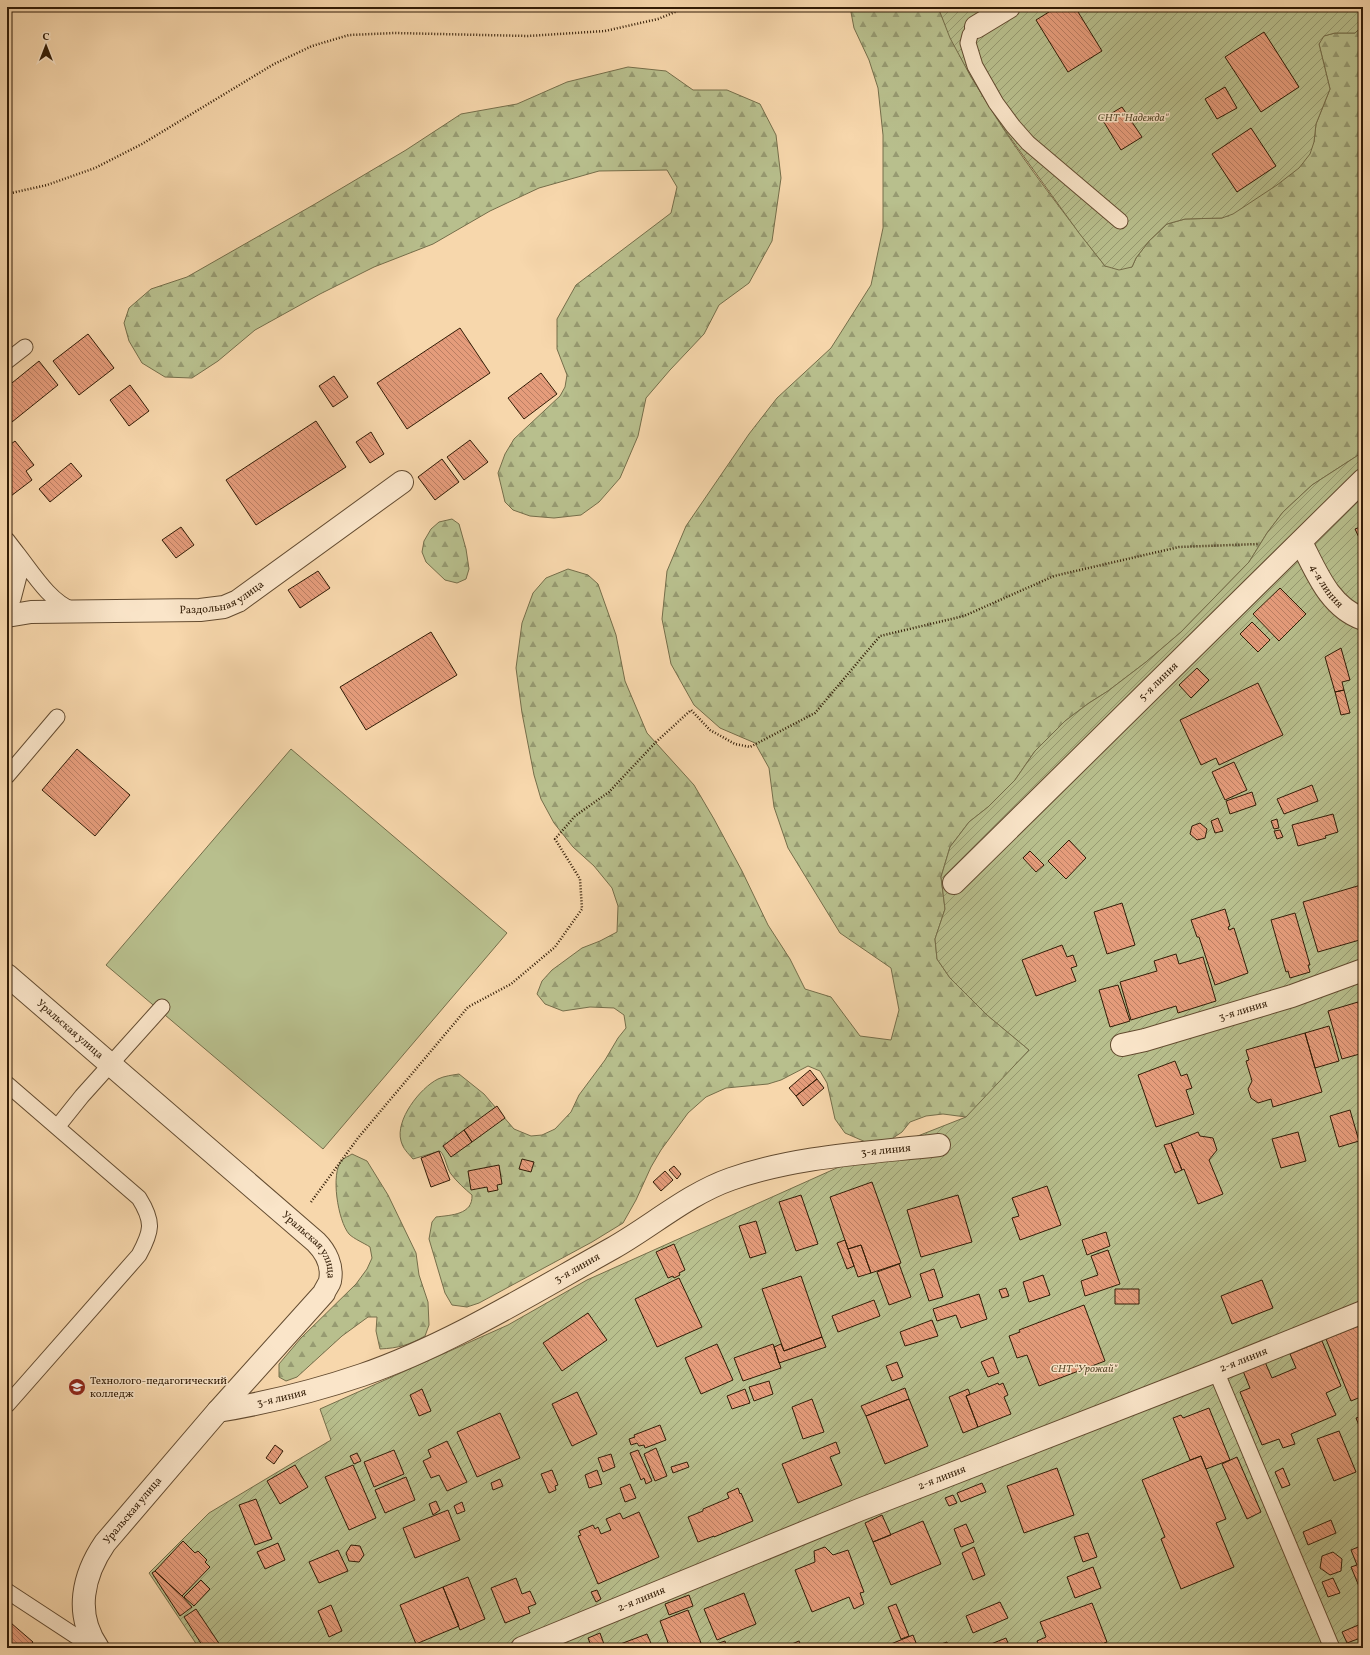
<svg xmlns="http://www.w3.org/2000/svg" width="1370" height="1655" font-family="Vollkorn,serif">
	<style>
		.forest { fill: url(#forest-firs); stroke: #756e4a }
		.park { fill: #b8bf8d; stroke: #756e4a }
		.garden { fill: url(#garden-furrows); stroke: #756e4a }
		.building { fill: url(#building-back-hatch); stroke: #321c06 }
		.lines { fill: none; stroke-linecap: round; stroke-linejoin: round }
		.service-casing { stroke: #634b30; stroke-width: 17 }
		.minor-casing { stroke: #634b30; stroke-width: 24 }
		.path { stroke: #321c06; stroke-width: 2.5; stroke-dasharray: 1 2; stroke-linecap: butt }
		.service { stroke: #fae5c9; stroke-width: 15 }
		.minor { stroke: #fae5c9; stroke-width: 22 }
		.labels { text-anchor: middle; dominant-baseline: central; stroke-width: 3; stroke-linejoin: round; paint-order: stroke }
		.park-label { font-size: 11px; font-style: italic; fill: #5a4d2e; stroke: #fae5c9 }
		.street-label { font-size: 11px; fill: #321c06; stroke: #fae5c9 }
		.poi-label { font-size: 11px; fill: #321c06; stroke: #fae5c9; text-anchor: start }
	</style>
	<defs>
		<pattern id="forest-firs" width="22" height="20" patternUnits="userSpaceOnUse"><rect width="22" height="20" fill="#b8bf8d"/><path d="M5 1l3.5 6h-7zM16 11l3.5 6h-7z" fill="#969a71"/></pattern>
		<pattern id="garden-furrows" width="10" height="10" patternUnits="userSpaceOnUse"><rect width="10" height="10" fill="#b8bf8d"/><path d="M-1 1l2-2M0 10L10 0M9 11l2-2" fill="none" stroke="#969a71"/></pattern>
		<pattern id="building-back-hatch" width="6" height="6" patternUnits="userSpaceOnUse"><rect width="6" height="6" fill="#e59c7b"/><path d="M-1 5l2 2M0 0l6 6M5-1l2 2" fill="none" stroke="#ba7e63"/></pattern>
	</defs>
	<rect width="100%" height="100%" fill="#f7d7ac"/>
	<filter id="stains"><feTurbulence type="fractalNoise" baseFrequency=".005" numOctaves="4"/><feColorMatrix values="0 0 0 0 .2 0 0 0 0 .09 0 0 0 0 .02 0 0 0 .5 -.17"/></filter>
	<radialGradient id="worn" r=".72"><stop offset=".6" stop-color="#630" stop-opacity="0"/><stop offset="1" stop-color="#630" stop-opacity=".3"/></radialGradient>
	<path class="forest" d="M850,7H938C975,101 1043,186 1105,266L1132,267L1136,258L1149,241L1167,224L1185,219L1222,218L1314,142L1316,124L1330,89L1319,44L1323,36L1335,33H1355L1363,26V452L1312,485L1283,512L1267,533L1249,562L1181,632L1146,662L1108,691L1089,703L1065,721L1035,751L1015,780L988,807L969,822L950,847L941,877L945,909L935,939L937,959L950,978L987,1015L1029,1050L983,1125L966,1117L943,1114L926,1116L910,1122L902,1132L890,1140L868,1143L845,1133L835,1119L827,1083L820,1071L808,1066L781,1080L768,1084L726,1088L706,1097L688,1113L661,1150L651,1167L636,1200L623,1223L592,1242L479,1303L467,1307L452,1305L445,1293L429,1239L432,1222L436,1217C451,1215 473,1215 472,1195C465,1189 457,1182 451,1174C446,1167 446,1157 440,1151L413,1159C408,1153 403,1149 401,1141C395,1120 420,1088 438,1079C444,1076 453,1075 459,1074L484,1094L514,1129L531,1136L542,1135L555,1129L571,1112L579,1095L605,1060L618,1038L626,1028L624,1015L614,1008L590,1007L563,1011L545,1004L537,994L542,981L552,970L582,948L600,941L617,932L618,906L612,888L594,866L573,847L554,823L541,799L534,775L522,713L516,668L522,623L533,593L546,578L568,569L588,575L598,584L616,635L625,681L647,733L694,785L714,819L742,871L768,925L790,959L805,989L831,997L860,1036L891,1040L899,1010L891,968L840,933L788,848L774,807L769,768L755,743L720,728L694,705L671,664L662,619L667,571L686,526L749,434L777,398L831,348L871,285L883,228V135L878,88L869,60L854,28Z
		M628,67L666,71L693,90H727L760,104L776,135L781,178L772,241L749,283L719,305L704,334L670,370L646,398L638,436L620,478L599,502L581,515L554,518L530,516L513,510L505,502L498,473L505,454L514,439L560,396L565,387L567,375L557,349V319L576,285L671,213L677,187L667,170L599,171L539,188L490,211L433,244L374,267L320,294L255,330L218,361L192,378L165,377L142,363L129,341L124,323L129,308L151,289L187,277L315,204L406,150L461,114L517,104L567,82Z
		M452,519L459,524L466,549L469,569L466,579L457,583L445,580L426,562L422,552L424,541L431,529L439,522Z
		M352,1154L367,1161L388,1195L416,1253L419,1275L428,1302L429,1325L425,1336C409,1345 399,1348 380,1349L376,1331L377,1317H368L342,1336L297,1377L286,1381L279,1377V1364L301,1338L356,1284L367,1269L372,1258L370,1247C364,1243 354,1239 349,1234C338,1221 330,1173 342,1160C344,1158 349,1156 352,1154Z"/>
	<path class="park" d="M291,749L507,933L323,1149L106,965Z"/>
	<path class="garden" d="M938,7H1363V25L1355,33H1335L1324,36L1319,44L1330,89L1316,124L1314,142L1310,154L1299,168L1277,185L1233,214L1222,218L1185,219L1167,224L1149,241L1136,258L1132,267L1119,270L1105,266L1079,233L1004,129L971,77L950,38Z
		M1363,452V1648H199L149,1573L209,1513L331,1440L320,1409L508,1325L587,1280L839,1167L966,1117L1029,1050L987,1015L950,978L937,959L935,939L945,909L941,877L950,847L969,822L988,807L1015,780L1035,751L1065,721L1089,703L1108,691L1146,662L1181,632L1249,562L1267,533L1283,512L1312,485Z"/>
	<path class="building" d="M1057,7H1075L1102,51L1068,72L1036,20Z
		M1264,32L1299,87L1261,112L1225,57Z
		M1225,87L1237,108L1217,119L1205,99Z
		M1122,107L1142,137L1121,150L1102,119Z
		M1251,128L1276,166L1237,192L1212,154Z
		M460,328L490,373L407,429L377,383Z
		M88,334L114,368L79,395L53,361Z
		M39,361L58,385L7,426V387Z
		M541,373L557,394L524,419L508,398Z
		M334,376L348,397L333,407L319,386Z
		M130,385L149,411L129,426L110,400Z
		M316,421L346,467L256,525L226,480Z
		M371,432L384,454L370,463L356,442Z
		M470,440L488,462L464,480L447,457Z
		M15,441L34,465L26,471L32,480L7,499V447Z
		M442,459L459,482L435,500L418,477Z
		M71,463L82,476L50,502L39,489Z
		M1363,526V546L1355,529Z
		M181,527L194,545L176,558L162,540Z
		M318,571L330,588L300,608L288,590Z
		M1280,588L1306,614L1279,641L1253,614Z
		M1252,622L1270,640L1258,652L1240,634Z
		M431,632L457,675L366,730L340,687Z
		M1341,648L1350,680L1342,682L1344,690L1335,692L1325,657Z
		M1197,668L1209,680L1191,698L1179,685Z
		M1258,683L1283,735L1219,765L1216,758L1201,765L1180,720Z
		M1344,690L1350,713L1341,715L1335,692Z
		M77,749L130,795L95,836L42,790Z
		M1234,762L1247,790L1225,800L1212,772Z
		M1312,785L1318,801L1284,814L1277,799Z
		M1252,792L1256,805L1230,814L1226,801Z
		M1333,814L1338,832L1325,836L1326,838L1298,846L1292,825Z
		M1218,818L1223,831L1215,833L1211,821Z
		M1277,819L1279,828L1274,829L1271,821Z
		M1200,823L1207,829L1205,838L1197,840L1190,834L1192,826Z
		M1280,830L1283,837L1277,839L1274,831Z
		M1069,840L1086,858L1066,879L1048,861Z
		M1030,851L1044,865L1036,872L1023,858Z
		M1361,885L1363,892V939L1318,952L1303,902Z
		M1122,903L1135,945L1107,954L1094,912Z
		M1225,909L1230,926L1228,927L1229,930L1234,928L1248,973L1215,985L1199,937H1197L1191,920Z
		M1295,913L1310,965H1308L1310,972L1290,978L1288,971L1286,972L1271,920Z
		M1062,945L1067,957L1073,955L1077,966L1071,968L1076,981L1036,996L1022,960Z
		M1176,954L1179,964L1203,957L1216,1001L1178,1013L1176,1006L1131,1020L1120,982L1157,971L1154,961Z
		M1118,985L1130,1021L1110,1027L1099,990Z
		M1358,1002L1360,1010H1363V1053L1342,1059L1328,1011Z
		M1329,1026L1339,1061L1315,1068L1305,1033Z
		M1305,1033L1322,1092L1273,1107L1271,1099L1258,1103L1251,1098L1248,1089L1252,1081L1246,1061L1249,1060L1246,1050Z
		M1175,1061L1181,1076L1187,1074L1192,1088L1186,1090L1194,1114L1156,1127L1138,1075Z
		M810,1070L817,1079L796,1096L789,1088Z
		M817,1079L824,1088L803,1106L796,1096Z
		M497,1106L505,1118L472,1142L464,1130Z
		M1350,1110L1359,1141L1339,1147L1330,1116Z
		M464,1130L472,1142L451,1157L443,1146Z
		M1198,1132L1200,1136L1213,1138L1217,1150L1209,1160L1223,1194L1198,1204L1184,1169L1182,1170L1171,1143Z
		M1298,1132L1306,1161L1281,1168L1272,1139Z
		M1171,1143L1182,1170L1175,1173L1164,1145Z
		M439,1151L450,1180L431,1187L421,1158Z
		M522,1159L534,1162L531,1172L519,1169Z
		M499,1165L502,1184L497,1185L498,1190L488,1192L487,1187L471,1190L468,1171Z
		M674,1166L681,1174L677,1179L669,1170Z
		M665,1171L673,1180L661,1191L653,1182Z
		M872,1182L901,1263L871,1273L861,1245L848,1249L830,1197Z
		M1047,1186L1061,1225L1020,1240L1012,1218L1019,1216L1012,1198Z
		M801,1195L818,1244L796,1251L779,1202Z
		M958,1195L972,1242L921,1257L907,1210Z
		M756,1221L766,1253L750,1258L739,1226Z
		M1106,1232L1110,1246L1087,1255L1082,1240Z
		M845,1240L854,1266L847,1269L837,1243Z
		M674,1244L685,1270L679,1273L680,1275L674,1278L673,1276L668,1278L656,1252Z
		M861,1245L871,1273L858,1277L848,1249Z
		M1108,1250L1120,1284L1085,1296L1081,1281L1098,1275L1091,1256Z
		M899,1264L911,1297L889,1305L877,1272Z
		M934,1269L943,1297L929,1301L920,1274Z
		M1043,1275L1050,1295L1029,1302L1023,1282Z
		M801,1276L822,1337L784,1351L762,1289Z
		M679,1278L702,1327L657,1347L635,1299Z
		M1262,1280L1273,1308L1232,1324L1221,1296Z
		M1006,1288L1009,1296L1002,1298L999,1290Z
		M1115,1289H1139V1304H1115Z
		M979,1294L987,1319L961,1328L956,1315L937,1321L933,1309Z
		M874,1300L880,1316L838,1332L832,1316Z
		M1084,1305L1105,1361L1039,1386L1027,1355L1017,1358L1009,1336L1020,1332L1019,1330Z
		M588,1313L607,1340L562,1371L543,1343Z
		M932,1320L938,1336L905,1346L900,1332Z
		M1363,1324V1396L1351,1401L1326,1339Z
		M822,1337L826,1347L779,1363L774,1347L781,1344L784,1351Z
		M1322,1341L1341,1386L1326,1393L1336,1415L1291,1434L1295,1444L1283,1448L1279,1439L1262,1445L1240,1392L1250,1388L1243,1371L1265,1362L1272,1378L1296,1368L1290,1354Z
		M717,1344L733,1380L701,1394L685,1358Z
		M773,1344L781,1368L743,1381L734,1358Z
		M993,1357L999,1373L988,1377L981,1362Z
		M897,1362L903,1377L892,1381L886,1366Z
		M769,1381L773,1394L754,1401L749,1387Z
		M998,1383L999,1385L1003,1383L1008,1395L1004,1397L1011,1414L978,1427L966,1396Z
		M905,1388L909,1399L866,1416L861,1406Z
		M422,1389L431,1411L419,1416L410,1395Z
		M745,1389L750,1403L732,1409L727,1396Z
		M968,1389L970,1394L966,1396L978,1427L963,1433L949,1397Z
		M577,1392L597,1434L572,1446L552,1404Z
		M812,1399L824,1432L803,1439L792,1407Z
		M909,1399L928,1446L885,1464L866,1416Z
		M1209,1408L1230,1460L1206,1469L1201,1456L1190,1460L1173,1418L1181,1415L1183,1418Z
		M500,1413L520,1458L477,1477L457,1432Z
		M1363,1416V1432L1362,1433L1356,1418Z
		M660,1425L666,1440L645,1448L644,1445L639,1446L637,1443L631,1445L629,1439L635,1437L634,1435Z
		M1339,1431L1356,1472L1334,1481L1317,1439Z
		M447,1441L467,1482L447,1491L439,1475L431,1478L423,1461L431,1457L428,1450Z
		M836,1442L840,1453L830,1457L842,1485L798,1503L782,1464Z
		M275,1445L283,1451L274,1464L266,1458Z
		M656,1448L667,1476L655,1481L644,1454Z
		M394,1450L404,1474L374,1487L364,1462Z
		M638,1450L652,1481L646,1484L644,1478L641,1480L630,1453Z
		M357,1453L361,1461L354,1464L350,1456Z
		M611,1454L615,1467L603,1472L598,1458Z
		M1201,1456L1226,1519L1216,1523L1234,1567L1181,1589L1161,1539L1165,1537L1142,1480Z
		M1237,1457L1261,1512L1247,1519L1222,1464Z
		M687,1462L689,1467L673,1473L671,1467Z
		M295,1465L308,1487L280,1504L267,1481Z
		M353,1465L376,1518L349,1530L325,1477Z
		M1057,1468L1074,1515L1024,1533L1007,1486Z
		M1283,1468L1290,1485L1282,1488L1275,1472Z
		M552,1470L558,1485L555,1486L556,1490L549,1493L541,1474Z
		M597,1470L602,1484L589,1488L585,1475Z
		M406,1477L415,1500L385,1513L375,1490Z
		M500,1479L503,1486L493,1490L491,1483Z
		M982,1483L986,1492L961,1502L957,1493Z
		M630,1484L636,1498L625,1502L620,1488Z
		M738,1488L740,1494L741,1493L753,1521L714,1537V1536L698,1542L688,1517L703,1511V1509L729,1498L727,1493Z
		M953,1495L957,1503L949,1506L945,1498Z
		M256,1499L272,1539L255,1545L239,1505Z
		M436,1501L440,1510L433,1515L429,1504Z
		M462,1502L465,1511L457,1514L454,1506Z
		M448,1510L460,1540L415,1558L403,1528Z
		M639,1512L659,1557L598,1584L578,1536L581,1535L579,1531L593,1525L595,1529L598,1527L601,1534L611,1530L606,1519L620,1513L623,1519Z
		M882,1515L891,1535L873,1542L865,1523Z
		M1331,1520L1336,1533L1308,1545L1303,1532Z
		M923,1521L941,1564L891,1585L873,1542Z
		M966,1524L974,1542L961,1547L954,1529Z
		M1088,1533L1097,1557L1083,1562L1074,1537Z
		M183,1541L195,1553L198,1551L207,1560L205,1562L210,1567L182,1596L155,1571Z
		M278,1543L285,1560L265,1569L257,1552Z
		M351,1545L360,1546L364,1555L359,1562L349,1561L346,1553Z
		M1363,1545V1596L1351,1567L1357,1565L1351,1550Z
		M825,1547L833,1555L848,1550L864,1592L860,1593L864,1604L854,1609L849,1597L812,1612L795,1570L815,1562L814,1551Z
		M974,1547L985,1575L973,1580L962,1553Z
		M338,1550L348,1571L319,1583L309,1562Z
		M1333,1552L1342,1559L1341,1571L1330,1575L1320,1568L1322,1556Z
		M1093,1567L1101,1588L1075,1598L1067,1577Z
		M155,1571L182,1596L192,1607L180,1616L152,1573Z
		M468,1577L485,1619L460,1630L443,1587Z
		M516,1578L522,1594L530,1591L536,1604L528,1607L530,1613L505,1623L491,1588Z
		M1333,1578L1340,1593L1328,1597L1322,1582Z
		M201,1580L210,1589L194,1606L184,1597Z
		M443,1587L459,1626L416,1644L400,1605Z
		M597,1590L601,1599L596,1602L591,1592Z
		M744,1593L756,1624L717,1640L704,1609Z
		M689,1595L693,1606L669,1615L665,1604Z
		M1000,1602L1008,1618L973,1633L966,1616Z
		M1092,1603L1107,1642L1104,1643L1106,1648H1040L1037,1641L1046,1637L1040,1622Z
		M896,1604L909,1636L901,1639L888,1607Z
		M331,1605L342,1631L329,1637L318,1611Z
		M196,1609L220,1645L216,1648H204L184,1617Z
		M688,1610L701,1643L689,1648H670L660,1621Z
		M11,1623L33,1642L28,1648H7V1628Z
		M1363,1623V1637L1347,1643L1342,1632Z
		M600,1633L605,1647L592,1648L588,1638Z
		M647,1634L653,1648H616L615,1646Z
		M913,1635L918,1648H881Z
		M1006,1638L1010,1648H981Z
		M725,1641L727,1648H711L710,1646Z
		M799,1641L802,1648H782Z
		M947,1642L950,1647L932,1648V1647Z"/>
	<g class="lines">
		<g class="service-casing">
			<path id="service" d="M976,27L970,35L968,43L975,66L996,103L1013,126L1028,143L1120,221
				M7,361L25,347
				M7,540L17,553L19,576L13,599L7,607
				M17,553C32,572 50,602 73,610
				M7,776L57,717
				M7,1084L139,1198C154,1222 152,1231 139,1255L7,1405
				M58,1126L82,1096L162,1007
				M1216,1371L1332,1648
				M7,1591L94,1648"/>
		</g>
		<g class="minor-casing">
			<g id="minor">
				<path d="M976,27L1009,7"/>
				<path id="s1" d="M1301,542C1316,571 1329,607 1363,619"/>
				<path id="s2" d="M7,616L31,612L200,610L224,607L238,601L402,482"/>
				<path id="s3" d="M954,883L1363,480"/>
				<path id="s4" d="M7,975L316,1242C326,1252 333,1266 330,1281C329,1285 325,1289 324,1293L218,1411L105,1543C83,1575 74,1614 98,1648"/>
				<path id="s5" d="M1122,1045L1145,1040L1292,996L1363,970"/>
				<path id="s6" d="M218,1411C266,1403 315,1391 362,1375C449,1345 532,1293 613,1248C652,1226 688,1194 731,1179C797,1156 869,1153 939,1145"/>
				<path id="s7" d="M522,1648L859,1510L1216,1371L1363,1312"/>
			</g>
		</g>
		<path class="path" d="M7,194L47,185L95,168L142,144L274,64L312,46L349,35L395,33L528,36L605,31L658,19L687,7
			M311,1202L358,1138L468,1007L511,984L555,947L582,909L580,879L555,839L575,816L609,792L656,742L691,710L710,730L735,744L750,747L815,713L880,636L964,616L1054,576L1179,547L1258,544"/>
		<use href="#service" class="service"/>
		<use href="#minor" class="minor"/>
	</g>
	<defs>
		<g id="university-disc" transform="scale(0.9)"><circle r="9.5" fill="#8f2418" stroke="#fae5c9"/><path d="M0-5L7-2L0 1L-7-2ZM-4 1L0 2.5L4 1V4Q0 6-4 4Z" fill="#fff"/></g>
	</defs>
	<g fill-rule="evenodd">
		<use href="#university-disc" x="77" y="1387"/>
	</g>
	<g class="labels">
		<g class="park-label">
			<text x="1133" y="118">СНТ "Надежда"</text>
			<text x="1084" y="1369">СНТ "Урожай"</text>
		</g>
		<g class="street-label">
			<text stroke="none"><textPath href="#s1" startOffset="51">4-я линия</textPath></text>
			<text stroke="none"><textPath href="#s2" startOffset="218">Раздольная улица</textPath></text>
			<text stroke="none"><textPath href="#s3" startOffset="287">5-я линия</textPath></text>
			<text stroke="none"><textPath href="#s5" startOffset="126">3-я линия</textPath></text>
			<text stroke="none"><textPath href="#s4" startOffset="83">Уральская улица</textPath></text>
			<text stroke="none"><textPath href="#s6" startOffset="725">3-я линия</textPath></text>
			<text stroke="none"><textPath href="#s4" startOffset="407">Уральская улица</textPath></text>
			<text stroke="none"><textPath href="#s6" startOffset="389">3-я линия</textPath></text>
			<text stroke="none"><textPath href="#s7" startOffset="777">2-я линия</textPath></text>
			<text stroke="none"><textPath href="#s6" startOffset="65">3-я линия</textPath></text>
			<text stroke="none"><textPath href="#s7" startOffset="453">2-я линия</textPath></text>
			<text transform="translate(133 1511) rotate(-50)">Уральская улица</text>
			<text stroke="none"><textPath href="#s7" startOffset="129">2-я линия</textPath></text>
		</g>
		<g class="poi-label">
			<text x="90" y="1381">Технолого-педагогический<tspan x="90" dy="13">колледж</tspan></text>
		</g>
	</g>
	<rect width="1370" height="1655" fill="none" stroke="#f7d7ac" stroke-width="24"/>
	<rect x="8" y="8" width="1354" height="1639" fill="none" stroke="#321c06" stroke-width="2"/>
	<rect x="12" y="12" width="1346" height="1631" fill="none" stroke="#321c06"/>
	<g transform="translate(46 46)" stroke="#fae5c9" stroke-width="3" paint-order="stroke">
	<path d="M0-3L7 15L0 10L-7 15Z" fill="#321c06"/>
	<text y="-6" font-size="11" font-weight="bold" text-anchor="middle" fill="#321c06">С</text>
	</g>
	<rect width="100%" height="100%" filter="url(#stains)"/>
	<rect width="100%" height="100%" fill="url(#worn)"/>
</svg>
